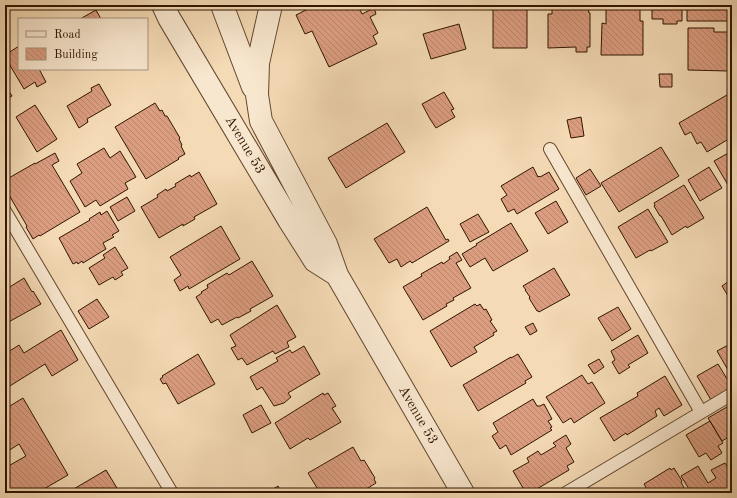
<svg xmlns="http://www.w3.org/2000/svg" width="737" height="498" font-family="'Old Standard TT',serif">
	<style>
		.building { fill: url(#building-back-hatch); stroke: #311500 }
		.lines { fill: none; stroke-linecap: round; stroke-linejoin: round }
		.service-casing { stroke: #62462d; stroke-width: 14 }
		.minor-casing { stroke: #62462d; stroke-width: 24 }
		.service { stroke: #f8e7cf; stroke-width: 12 }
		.minor { stroke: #f8e7cf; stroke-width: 22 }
		.labels { text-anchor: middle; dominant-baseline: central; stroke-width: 4; stroke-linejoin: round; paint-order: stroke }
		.street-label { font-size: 14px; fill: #311500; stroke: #f8e7cf }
	</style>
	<defs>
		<pattern id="building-back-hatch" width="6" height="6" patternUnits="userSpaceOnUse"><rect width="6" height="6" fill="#db9d80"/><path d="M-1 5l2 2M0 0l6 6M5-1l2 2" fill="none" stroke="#bc866d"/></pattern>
	</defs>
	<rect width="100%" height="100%" fill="#f4dab5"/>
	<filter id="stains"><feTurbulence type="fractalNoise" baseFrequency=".005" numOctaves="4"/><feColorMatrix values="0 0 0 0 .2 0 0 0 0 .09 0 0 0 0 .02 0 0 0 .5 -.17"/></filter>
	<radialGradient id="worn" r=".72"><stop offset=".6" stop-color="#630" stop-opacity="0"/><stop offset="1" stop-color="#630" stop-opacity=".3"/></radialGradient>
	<path class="building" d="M316,5H358L362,14L374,8L376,14L370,17L378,33L373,36L377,44L329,67L312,31L305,34L296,15Z
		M493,5H527V48H493Z
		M552,5H588L589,13H590V47H587V52H576V47L548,48V14H552Z
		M606,5H640V21H643V55H601L602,23L606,24Z
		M652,5H682V21H677V24H663V19H652Z
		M687,5H732V21H687Z
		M96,10L101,19H80Z
		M459,24L466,49L431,59L423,34Z
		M688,28H714V32H732V68H728V71L688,70Z
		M19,46V69H39L46,82L37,87L35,82L24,89L5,57V55Z
		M659,74H672V87H660Z
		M99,84L111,105L87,119L88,122L79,128L67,106L92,91L91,88Z
		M6,87L12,96L5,100V88Z
		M444,92L454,109L451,110L455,117L436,128L430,119L422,104Z
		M732,92V137L707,152L701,142L697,144L691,132L685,135L679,123Z
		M155,103L160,111L162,110L165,116H167L180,138L179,139L182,145L181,146L185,154L178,158L179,159L146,179L115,127Z
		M35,105L57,139L37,152L16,117Z
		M581,117L584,136L571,138L567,120Z
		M387,123L405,152L346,188L328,158Z
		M661,147L679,176L619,212L601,183Z
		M104,148L110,158L120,151L136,177L125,183L128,189L100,206L96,200L85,207L70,181L82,173L77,164Z
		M732,151V192L714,161Z
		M55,153L59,161L52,165L80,212L40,236L39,235L33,239L26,227L27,226L9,195L7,196L5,193V183L8,181L7,179L35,163V164Z
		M533,167L538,177L539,176L540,177L549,172L559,189L517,214L514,209L508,212L501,199L507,195L501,186Z
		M709,167L722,188L700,201L688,180Z
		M590,169L601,186L586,195L576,178Z
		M199,172L217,204L194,217L195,219L183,226V224L159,238L141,207L158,197L157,195L166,189L167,191L176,186L175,184L190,175L191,177Z
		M684,185L704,218L687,228L686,226L672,235L661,216H660L654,206L655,205L654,203Z
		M127,197L135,211L118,221L110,207Z
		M556,201L568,222L548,234L535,213Z
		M427,207L446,240L448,239L449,241L412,263L410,261L401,267L397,259L389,263L374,239Z
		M648,209L668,242L651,251L650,250L636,258L618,227Z
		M107,211L119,231L112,235L114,237L103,243L106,249L83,263L82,261L78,264L77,262L73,264L59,238L90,220L89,219L100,212L101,215Z
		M478,214L489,232L470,242L460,224Z
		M511,223L528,251L493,271L485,258L470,267L462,254L477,245L476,244Z
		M221,226L240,259L189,289L188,286L180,291L174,280L181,275L170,257Z
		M115,247L128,268L121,272L123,275L115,280L113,277L99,285L89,268L105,258L103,255Z
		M457,252L462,260L456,263L471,288L453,298L454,300L446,304L447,306L423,320L403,287L422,276L421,274L442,262L443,264L450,259L449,257Z
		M252,261L273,296L250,309L251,311L238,318L237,317L222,325L218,319L211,323L196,297L202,293L201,292L208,288L207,285L227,273L229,275Z
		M554,268L570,295L539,312L538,311H537L529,298L530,297L525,290H526L523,286Z
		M24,278L32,292L33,291L41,304L5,324V290Z
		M732,279V298L730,295L728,296L722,286Z
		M97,299L109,317L89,329L78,311Z
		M475,304L477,306L480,304L484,310L486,309L492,320L490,321L497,331L493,333L494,335L474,347L477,352L451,367L430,331Z
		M277,305L296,337L287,342L289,347L275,354L273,351L247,365L242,358L238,360L231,348L236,346L230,335Z
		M618,307L631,329L612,341L598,318Z
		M533,323L537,331L530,335L525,327Z
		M61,330L78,360L52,376L45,364L5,389V354L19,345L24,353Z
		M638,335L648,353L628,365L630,367L619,374L612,362L615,360L611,351Z
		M732,343V377L717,351Z
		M304,346L320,374L288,393L291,397L284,403L274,406L262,387L257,390L250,377L278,361L276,358L290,350L292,353Z
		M198,354L215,384L178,404L166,383L163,384L160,379L163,377L162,376Z
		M518,354L532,377L525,381L526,383L478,411L463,385L511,357V358Z
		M599,359L604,367L594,374L588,365Z
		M718,364L732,387L711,400L697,376Z
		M582,375L588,384L592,382L605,403L574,423L571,418L563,423L546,397Z
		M665,376L682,405L664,416L659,408L655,411L657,416L627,435L626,433L614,441L600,418L638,396L637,393Z
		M323,393L324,395L328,393L336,406L332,408L341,422L310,440L308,438L290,449L275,423Z
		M23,398L68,475L37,493H5V468L26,456L19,444L5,453V409Z
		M533,399L537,406H540L544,404L552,419L548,421L552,427L550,428L552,430L511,455L506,445L500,449L492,436L498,432L493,423Z
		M732,404V435L722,441L708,418Z
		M261,405L271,423L252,433L243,415Z
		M710,421L723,443L718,446L722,453L711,460L706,453L699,457L686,435Z
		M566,435L571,444L566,448L574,462L567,466L569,470L530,493H526L513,471L529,462L527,458L538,451L541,455L556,446L553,443Z
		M353,447L361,461L364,460L375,478L374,479L376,483L360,493H357L355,489L349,493H320L308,473Z
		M725,463L732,475V493H694L691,488L689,489L681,476L698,466L708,483L716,478L711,470Z
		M670,468L671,470L674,468L682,481L681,482L684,488L675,493H649L644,484Z
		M106,470L120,493H67Z
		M278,486L282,493H267Z"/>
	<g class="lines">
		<g class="service-casing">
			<path id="service" d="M550,149L701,412
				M5,211L172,493
				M566,493L732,394"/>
		</g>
		<g class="minor-casing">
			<path id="minor" d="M163,5L169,18L289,220L315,261L337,275
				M222,5L253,87
				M271,5L258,63L257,95L261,121L326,244L337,275L463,493"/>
		</g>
		<use href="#service" class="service"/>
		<use href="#minor" class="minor"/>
	</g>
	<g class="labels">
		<g class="street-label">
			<text transform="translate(245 145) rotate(59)">Avenue 53</text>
			<text transform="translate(418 415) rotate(60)">Avenue 53</text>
		</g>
	</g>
	<rect width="737" height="498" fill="none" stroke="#f4dab5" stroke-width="20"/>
	<rect x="6" y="6" width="725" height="486" fill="none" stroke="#311500" stroke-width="2"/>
	<rect x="10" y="10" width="717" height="478" fill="none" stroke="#311500"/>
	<rect x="18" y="18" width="130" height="52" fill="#f8e7cf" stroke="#a8937c"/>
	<rect x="26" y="31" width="20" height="6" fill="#f8e7cf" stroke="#a8937c"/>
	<text x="54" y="38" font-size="12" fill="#311500">Road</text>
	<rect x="26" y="48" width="20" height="12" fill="url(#building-back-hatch)" stroke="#a8937c"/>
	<text x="54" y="58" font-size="12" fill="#311500">Building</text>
	<rect width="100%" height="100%" filter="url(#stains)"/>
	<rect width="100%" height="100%" fill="url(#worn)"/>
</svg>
